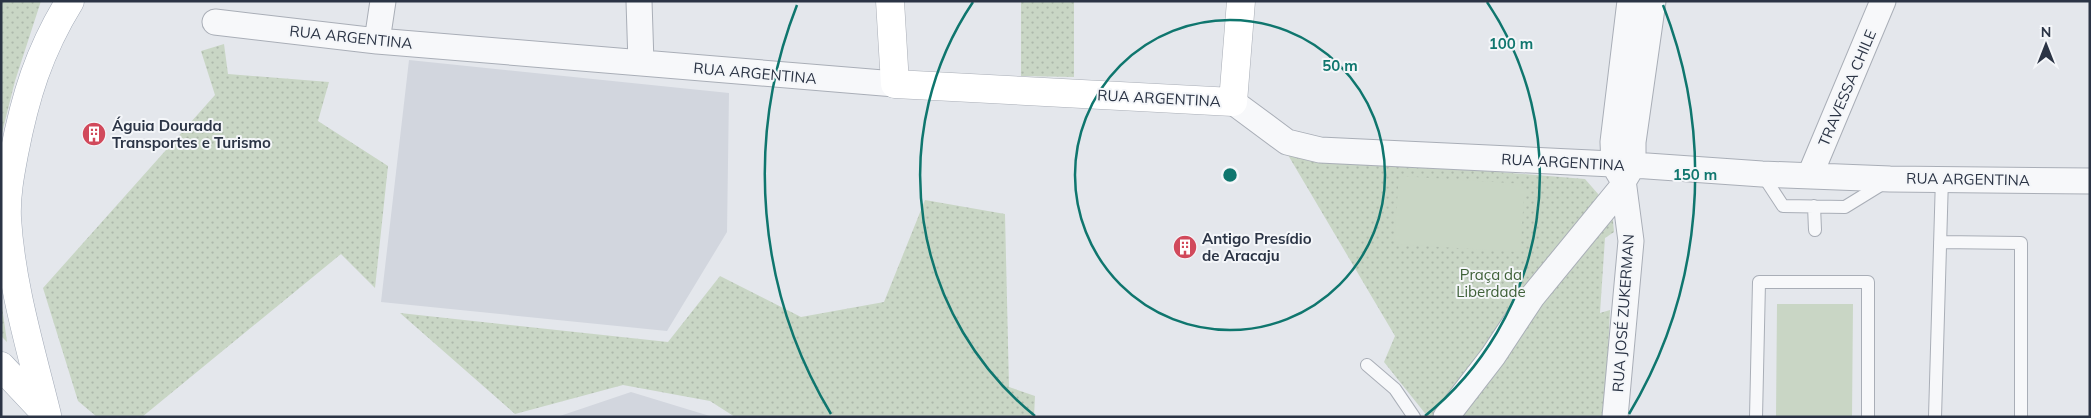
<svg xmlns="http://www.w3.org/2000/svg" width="2091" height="418" font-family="Mulish,sans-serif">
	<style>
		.built { fill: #d2d6de }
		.grass { fill: url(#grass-dots) }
		.pitch { fill: #c9d6c5 }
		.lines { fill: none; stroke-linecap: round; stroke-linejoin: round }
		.lane-casing { stroke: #a9aeb7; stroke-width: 14 }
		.street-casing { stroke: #a9aeb7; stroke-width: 27 }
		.secondary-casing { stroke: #a9aeb7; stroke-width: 29 }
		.primary-casing { stroke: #a3abb8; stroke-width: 29 }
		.lane { stroke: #f7f8fa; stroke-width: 12 }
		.street { stroke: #f7f8fa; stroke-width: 25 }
		.secondary { stroke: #fff; stroke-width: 28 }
		.primary { stroke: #fff; stroke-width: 28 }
		.ring { fill: none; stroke: #0f766e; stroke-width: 2.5 }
		.labels { text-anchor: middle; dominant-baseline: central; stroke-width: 4; stroke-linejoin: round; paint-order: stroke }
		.street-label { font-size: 15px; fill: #2b3445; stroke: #f4f6f9 }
		.poi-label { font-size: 15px; font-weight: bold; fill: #2b3445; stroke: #f4f6f9; text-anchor: start }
		.park-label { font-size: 15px; fill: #3f6138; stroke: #f4f6f9 }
		.centre { fill: #0f766e; stroke: #f4f6f9; stroke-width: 2.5 }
		.ring-label { font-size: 15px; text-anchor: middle; font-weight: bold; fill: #0f766e; stroke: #f4f6f9; stroke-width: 4; stroke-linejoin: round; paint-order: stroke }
	</style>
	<defs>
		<pattern id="grass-dots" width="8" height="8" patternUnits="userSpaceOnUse" patternTransform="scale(1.25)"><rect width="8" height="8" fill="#c9d6c5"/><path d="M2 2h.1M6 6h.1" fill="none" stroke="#adb8ab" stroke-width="1.8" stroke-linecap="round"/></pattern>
	</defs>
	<rect width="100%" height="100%" fill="#e4e7ec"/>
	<path class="built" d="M409,60L729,93L727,232L667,331L381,302Z
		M631,392L713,417H557Z"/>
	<path class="grass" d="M1,1H41L15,81L1,137Z
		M1021,1H1074V77L1021,76Z
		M224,44L228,74L329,82L318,121L388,166L375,288L341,254L142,417H97L78,401L43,288L215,95L201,51Z
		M1288,155L1585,179L1612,210L1614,232L1605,238L1600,313L1610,310L1605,417H1428L1384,362L1395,336Z
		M925,200L1005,214L1009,387L1035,396L1034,417H735L710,401L623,385L515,414L400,313L668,342L720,276L801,317L884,302Z
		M1,299L7,342L1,336Z"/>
	<path class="pitch" d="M1399,176L1525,184L1520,252L1394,244Z
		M1777,304H1853L1852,417H1776Z"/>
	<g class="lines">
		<g class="lane-casing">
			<path id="lane" d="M1762,174L1783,206L1845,207L1884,183
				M1814,206L1815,230
				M1940,242L2021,243V417
				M1367,365L1395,389L1414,417
				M1756,417L1759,282H1868V417
				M1935,417L1942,178"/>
		</g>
		<g class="street-casing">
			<path id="street" d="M639,1L641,63
				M215,22L377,41L895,84
				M377,41L383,1
				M1233,102L1287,142L1320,150L1633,165L1762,174L1890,179L2090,181
				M1810,175L1883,1
				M1624,180L1633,165V142L1653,1
				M1446,417L1493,356L1532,297L1623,186
				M1615,417L1631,241L1623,180L1614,165L1613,142L1630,1"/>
		</g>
		<g class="secondary-casing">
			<path id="secondary" d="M890,1L895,84L1233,102L1241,1"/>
		</g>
		<g class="primary-casing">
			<path id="primary" d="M1,366L46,414
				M47,415C31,350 11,285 7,218C6,196 10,175 14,154C25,97 39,51 70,1"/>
		</g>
		<use href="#lane" class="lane"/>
		<use href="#street" class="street"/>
		<use href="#secondary" class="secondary"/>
		<use href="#primary" class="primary"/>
	</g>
	<g class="ring">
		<circle cx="1230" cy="175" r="155"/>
		<path d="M1035 416A310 310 0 0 1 973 2M1487 2A310 310 0 0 1 1425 416"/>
		<path d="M831 414A465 465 0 0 1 797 5M1663 5A465 465 0 0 1 1629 414"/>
	</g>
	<defs>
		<g id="building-disc" transform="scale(1.25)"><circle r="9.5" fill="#d1495b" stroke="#f4f6f9"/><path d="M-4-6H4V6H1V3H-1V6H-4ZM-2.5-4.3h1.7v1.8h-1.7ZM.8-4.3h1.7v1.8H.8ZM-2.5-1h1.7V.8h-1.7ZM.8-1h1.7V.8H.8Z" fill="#fff"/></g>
	</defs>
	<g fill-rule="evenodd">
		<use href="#building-disc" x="94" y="134"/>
		<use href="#building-disc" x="1185" y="247"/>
	</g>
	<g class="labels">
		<g class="street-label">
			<text transform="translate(351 37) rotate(6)">RUA ARGENTINA</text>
			<text transform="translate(755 73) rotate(5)">RUA ARGENTINA</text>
			<text transform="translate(1847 88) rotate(-67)">TRAVESSA CHILE</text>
			<text transform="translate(1159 98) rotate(3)">RUA ARGENTINA</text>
			<text transform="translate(1563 162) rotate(3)">RUA ARGENTINA</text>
			<text transform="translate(1968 179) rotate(1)">RUA ARGENTINA</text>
			<text transform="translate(1623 313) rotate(-86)">RUA JOSÉ ZUKERMAN</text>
		</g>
		<g class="poi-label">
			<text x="112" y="125">Águia Dourada<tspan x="112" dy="17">Transportes e Turismo</tspan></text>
			<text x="1202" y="238">Antigo Presídio<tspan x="1202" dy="17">de Aracaju</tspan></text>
		</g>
		<g class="park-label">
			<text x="1491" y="274">Praça da<tspan x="1491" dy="17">Liberdade</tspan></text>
		</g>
	</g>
	<circle cx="1230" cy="175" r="8" class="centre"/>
	<g class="ring-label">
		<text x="1511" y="49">100 m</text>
		<text x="1340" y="71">50 m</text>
		<text x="1695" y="180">150 m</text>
	</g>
	<rect width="2091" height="418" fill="none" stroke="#2b3445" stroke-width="5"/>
	<g transform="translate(2046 45)" stroke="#f4f6f9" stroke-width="4" paint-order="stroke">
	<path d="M0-4L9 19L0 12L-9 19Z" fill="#2b3445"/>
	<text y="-8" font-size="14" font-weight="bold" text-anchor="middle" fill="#2b3445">N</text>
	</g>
</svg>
